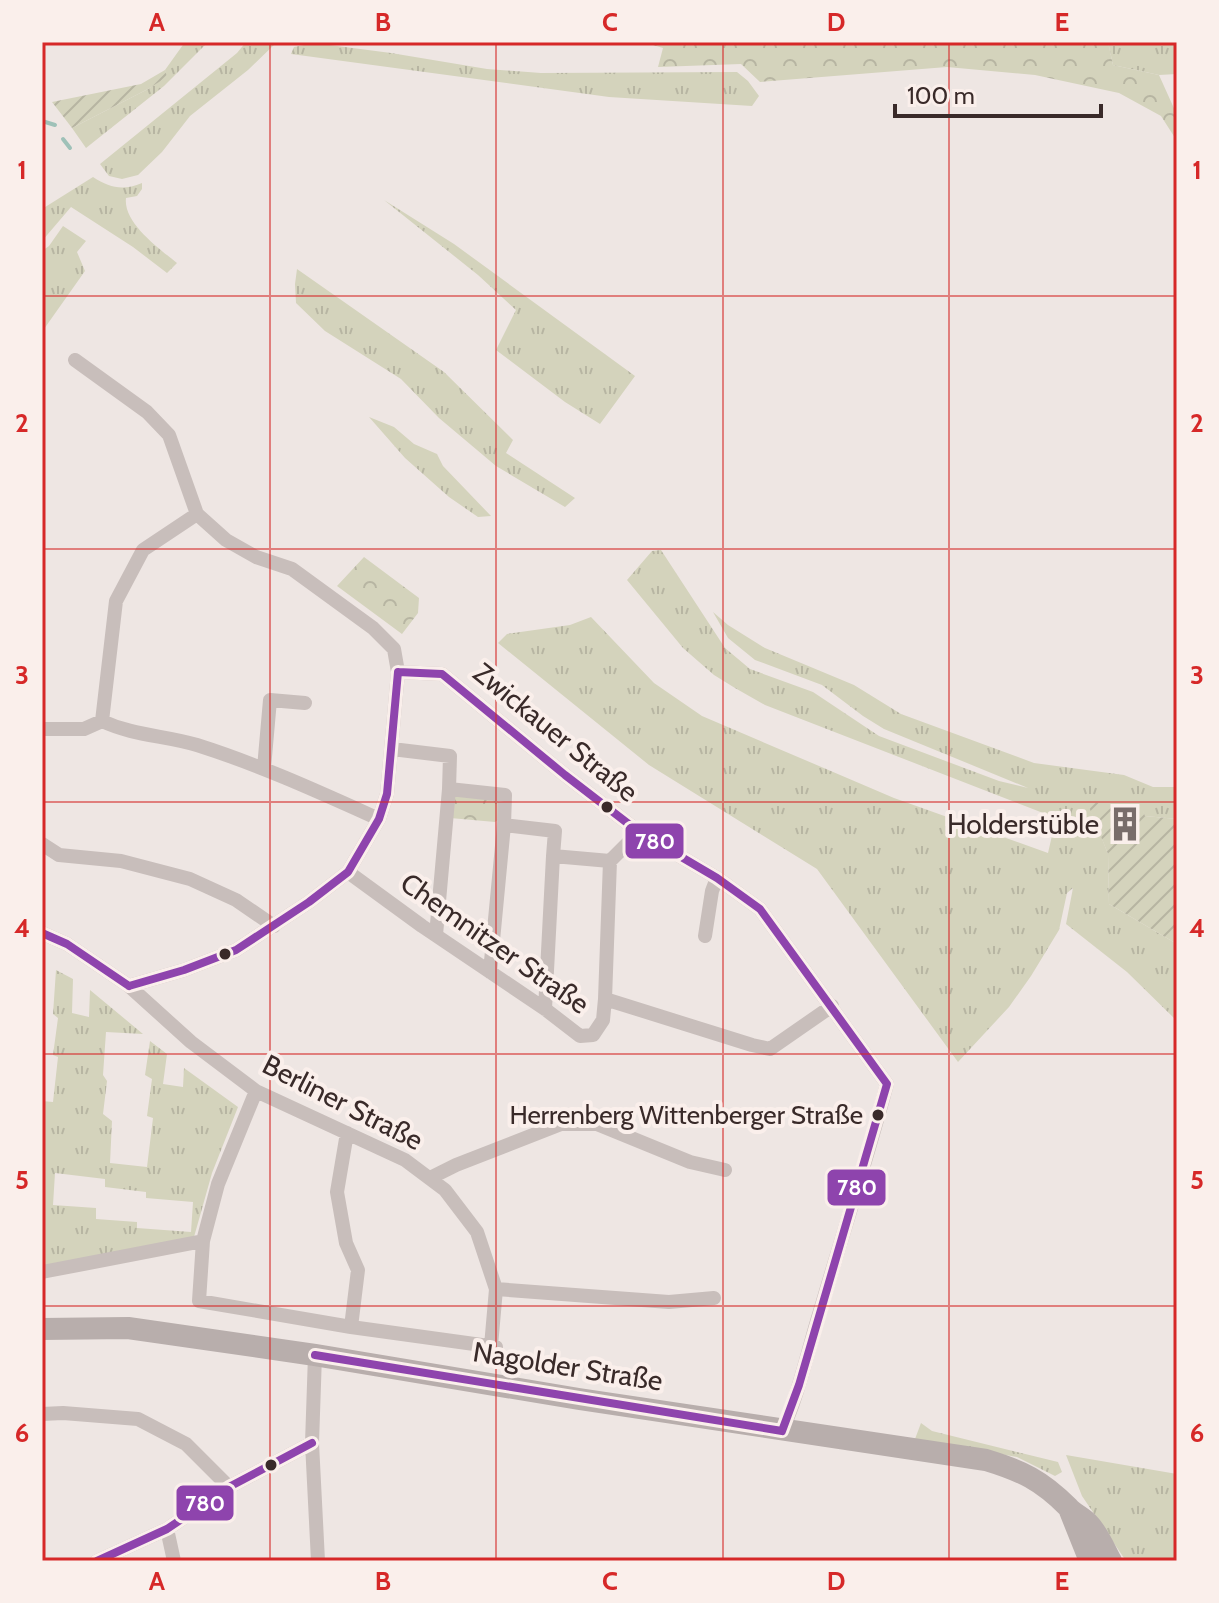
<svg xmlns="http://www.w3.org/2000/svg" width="1219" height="1603" font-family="Cabin,sans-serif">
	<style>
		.grass { fill: url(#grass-tufts); fill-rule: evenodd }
		.forest { fill: url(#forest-crowns) }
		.garden { fill: url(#garden-furrows) }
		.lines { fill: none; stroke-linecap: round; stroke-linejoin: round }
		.stream { stroke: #9ec1b8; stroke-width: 4 }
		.street { stroke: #c8bebb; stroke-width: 14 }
		.secondary { stroke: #b8aeac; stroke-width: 22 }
		.bus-1-casing { stroke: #faefeb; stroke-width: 14 }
		.bus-1 { stroke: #8e44ad; stroke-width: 8 }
		.grid { fill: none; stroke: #d62828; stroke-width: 2; stroke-opacity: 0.55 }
		.bus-dot { fill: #392a29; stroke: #faefeb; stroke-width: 3 }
		.labels { text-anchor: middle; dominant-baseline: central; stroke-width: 8; stroke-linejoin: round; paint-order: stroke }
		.bus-label { font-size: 26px; fill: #392a29; stroke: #faefeb; text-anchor: end }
		.street-label { font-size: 28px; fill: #392a29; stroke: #faefeb }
		.poi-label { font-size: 28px; fill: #392a29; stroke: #faefeb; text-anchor: end }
		.line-badge { stroke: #faefeb; stroke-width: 3 }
		.badge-label { font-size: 22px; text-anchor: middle; font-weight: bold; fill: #fff }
		.neatline { fill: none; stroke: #d62828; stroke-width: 3 }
		.grid-label { font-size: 26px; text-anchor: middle; font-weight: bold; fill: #d62828 }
	</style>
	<defs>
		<pattern id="grass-tufts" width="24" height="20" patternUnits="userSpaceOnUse" patternTransform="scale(2)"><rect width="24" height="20" fill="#d4d3bc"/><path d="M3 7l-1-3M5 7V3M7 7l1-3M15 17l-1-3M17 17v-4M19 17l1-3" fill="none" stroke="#b7b5a2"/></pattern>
		<pattern id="forest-crowns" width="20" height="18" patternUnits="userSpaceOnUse" patternTransform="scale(2)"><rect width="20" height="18" fill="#d4d3bc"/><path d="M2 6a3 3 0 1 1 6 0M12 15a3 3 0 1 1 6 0" fill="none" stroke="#b7b5a2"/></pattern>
		<pattern id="garden-furrows" width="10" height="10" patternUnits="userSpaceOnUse" patternTransform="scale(2)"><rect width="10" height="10" fill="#d4d3bc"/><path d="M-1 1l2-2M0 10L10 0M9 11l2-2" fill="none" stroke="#b7b5a2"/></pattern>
	</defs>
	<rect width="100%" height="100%" fill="#eee6e3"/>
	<path class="grass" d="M185,42H208L164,86L86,148L72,128L148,89L166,77L165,70Z
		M246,42H277L248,70L190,116L162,152L138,175L122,179L109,176L100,164L237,53Z
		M1108,42H1177V74L1159,75L1113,65Z
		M314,43L391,53L487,69L541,73L737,72L748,81L759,96L752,106L609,97L291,54L294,47Z
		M93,177C110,188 123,191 142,183V189L137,196L126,198C123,223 160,249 177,263L167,273L133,247L71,207L42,241V209Z
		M384,200L454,244L635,376L600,424L565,402L496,350L516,310L478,275Z
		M63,226L86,241L77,252L85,271L44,329L42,328V251L49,246Z
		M297,269L444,372L513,440L506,453L575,498L565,507L496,466L439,418L401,379L325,331L296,303L295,284Z
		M369,417L394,427L414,444L437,454L443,466L491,516L478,517L449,497L405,458Z
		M661,550L725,648L750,669L813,692L879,736L999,781L1028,788L884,729L863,716L822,685L755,660L728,638L713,612L728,625L765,648L854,685L901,714L1034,763L1124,775L1153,787H1177V819L1145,816L1141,807L1088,803L1108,854L1109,904L1177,944V1021L1127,972L1066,924L1073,888L1067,893L1059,930L1031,976L1009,1007L958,1062L817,869L649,765L498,643L507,634L570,625L591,617L654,683L702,716L894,798L1048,853L1056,818L765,705L735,688L714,675L683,648L627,580L652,551Z
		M56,970L73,979L72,1013L89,1017L90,990L143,1034L106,1032L103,1075L107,1081L103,1114L112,1121L110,1163L147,1167L153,1118L147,1116L152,1079L145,1075L150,1041L167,1054L163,1084L183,1087L184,1068L238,1107L212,1173L194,1237L42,1266L45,1237L42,1236V1101L53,1102L58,1057L53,1055L58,1018L53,1014ZM55,1173L105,1179V1187L146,1192V1198L193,1202L191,1232L137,1228V1222L96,1219V1208L53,1205Z
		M921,1423L932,1431L1058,1462L1062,1472L1055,1476L1017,1457L915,1439Z
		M1066,1455L1177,1474V1561H1130L1124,1558L1082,1496Z"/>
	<path class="forest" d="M643,42H1108L1113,65L1159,75L1177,115V141L1161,116L1119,93L1035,75L947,67L760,82L741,64L658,67L663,48Z
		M364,557L419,598L418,613L402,634L337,586Z
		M455,795L498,801V820L495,822L450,818Z"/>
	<path class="garden" d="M165,70L167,77L148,89L72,128L52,102L141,84Z
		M1087,802L1142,807L1145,816L1177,819V944L1109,904L1108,854Z"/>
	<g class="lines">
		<path class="stream" d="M42,121L55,125
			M63,139L70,148"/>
		<path class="street" d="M75,360L147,412L169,435L197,514L226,540L256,557L292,569L373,628L394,649L398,672L387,794L379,819L348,872L309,902L236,950L184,970L129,986
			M398,672L442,674L565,775L639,832L717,878L760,909L887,1084C867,1159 843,1233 821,1308C808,1349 800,1391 782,1431
			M102,721C134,736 164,735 197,745C260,765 319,792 379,819
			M102,721L116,601L143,550L197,514
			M42,729H84L102,721
			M392,749L450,756L449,789L505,795L504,825L555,831L553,856L610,861
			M264,768L270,700L305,703
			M42,844L59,855L121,861L190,879L236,900L274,926
			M348,872L422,926L545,1009L580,1036L593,1035L603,1020L605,999L610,861L639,832
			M42,933L67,944L129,986L191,1042L256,1091L405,1160L445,1190L477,1232L496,1289L491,1346
			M436,935L449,789
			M705,936L712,891L717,878
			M490,972L504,825
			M605,999L752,1045L770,1049L832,1006
			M545,1009L553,856
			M256,1091L218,1184L203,1241L199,1301L351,1327L496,1347
			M347,1133L337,1192L346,1243L358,1270L351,1327
			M430,1178L456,1165L561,1124H597L690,1162L725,1170
			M42,1272L203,1241
			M496,1289L669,1302L714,1298
			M315,1355L312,1443L318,1561
			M42,1414L63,1413L138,1419L186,1444L229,1487
			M167,1529L174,1561
			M97,1561L167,1529L229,1487L312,1443"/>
		<path class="secondary" d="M42,1329L128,1328L315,1355L579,1399L986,1460C1022,1471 1041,1480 1068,1507C1073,1513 1082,1517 1088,1523C1098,1533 1104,1548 1111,1561
			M1070,1511L1090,1561"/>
		<g class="bus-1-casing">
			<path id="bus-1" d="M398,672L442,674L565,775L639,832L717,878L760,909L887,1084L799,1385L782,1431
				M42,933L67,944L129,986
				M129,986L184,970L236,950L309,902L348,872L379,819L387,794L398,672
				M315,1355L782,1431
				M97,1561L167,1529L229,1487L312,1443"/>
		</g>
		<use href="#bus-1" class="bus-1"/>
	</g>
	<path class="grid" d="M270,42V1561M496,42V1561M723,42V1561M949,42V1561M42,296H1177M42,549H1177M42,802H1177M42,1054H1177M42,1306H1177"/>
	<defs>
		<g id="building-bare" transform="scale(2.76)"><path d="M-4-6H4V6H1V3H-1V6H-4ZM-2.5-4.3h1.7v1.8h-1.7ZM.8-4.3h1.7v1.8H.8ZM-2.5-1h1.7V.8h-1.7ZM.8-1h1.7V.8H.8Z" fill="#786c6a" stroke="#faefeb" stroke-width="2.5" paint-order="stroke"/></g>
	</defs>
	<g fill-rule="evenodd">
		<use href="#building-bare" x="1125" y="824"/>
	</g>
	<g class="bus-dot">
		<circle cx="607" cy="807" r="7"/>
		<circle cx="225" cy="954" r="7"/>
		<circle cx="878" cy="1115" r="7"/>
		<circle cx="271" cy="1465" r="7"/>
	</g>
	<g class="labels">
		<g class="bus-label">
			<text x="863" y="1115">Herrenberg Wittenberger Straße</text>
		</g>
		<g class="street-label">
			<text transform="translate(556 732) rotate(39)">Zwickauer Straße</text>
			<text transform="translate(495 943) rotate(35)">Chemnitzer Straße</text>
			<text transform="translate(343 1102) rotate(27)">Berliner Straße</text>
			<text transform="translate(568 1366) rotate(9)">Nagolder Straße</text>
		</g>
		<g class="poi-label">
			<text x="1099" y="824">Holderstüble</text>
		</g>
	</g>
	<g class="line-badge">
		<rect x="624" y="822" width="61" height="38" rx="8" fill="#8e44ad"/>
		<rect x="826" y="1168" width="61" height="39" rx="8" fill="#8e44ad"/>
		<rect x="175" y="1484" width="60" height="38" rx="8" fill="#8e44ad"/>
	</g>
	<g class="badge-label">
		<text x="655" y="849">780</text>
		<text x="857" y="1195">780</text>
		<text x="205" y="1511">780</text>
	</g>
	<rect width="1219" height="1603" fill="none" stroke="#faefeb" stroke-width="88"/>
	<path d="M895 104v12h206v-12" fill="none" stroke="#392a29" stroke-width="4"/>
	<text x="907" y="104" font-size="24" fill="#392a29" stroke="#faefeb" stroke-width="6" paint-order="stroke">100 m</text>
	<rect x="44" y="44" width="1131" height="1515" class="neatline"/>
	<g class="grid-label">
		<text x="157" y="31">A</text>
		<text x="383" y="31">B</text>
		<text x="610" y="31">C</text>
		<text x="836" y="31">D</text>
		<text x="1062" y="31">E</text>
		<text x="22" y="179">1</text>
		<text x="1197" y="179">1</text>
		<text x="22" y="432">2</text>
		<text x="1197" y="432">2</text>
		<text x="22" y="684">3</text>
		<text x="1197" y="684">3</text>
		<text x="22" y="937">4</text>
		<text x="1197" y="937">4</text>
		<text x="22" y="1189">5</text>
		<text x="1197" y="1189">5</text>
		<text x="22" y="1442">6</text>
		<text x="1197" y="1442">6</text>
		<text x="157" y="1590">A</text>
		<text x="383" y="1590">B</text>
		<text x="610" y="1590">C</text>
		<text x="836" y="1590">D</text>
		<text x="1062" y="1590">E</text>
	</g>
</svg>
